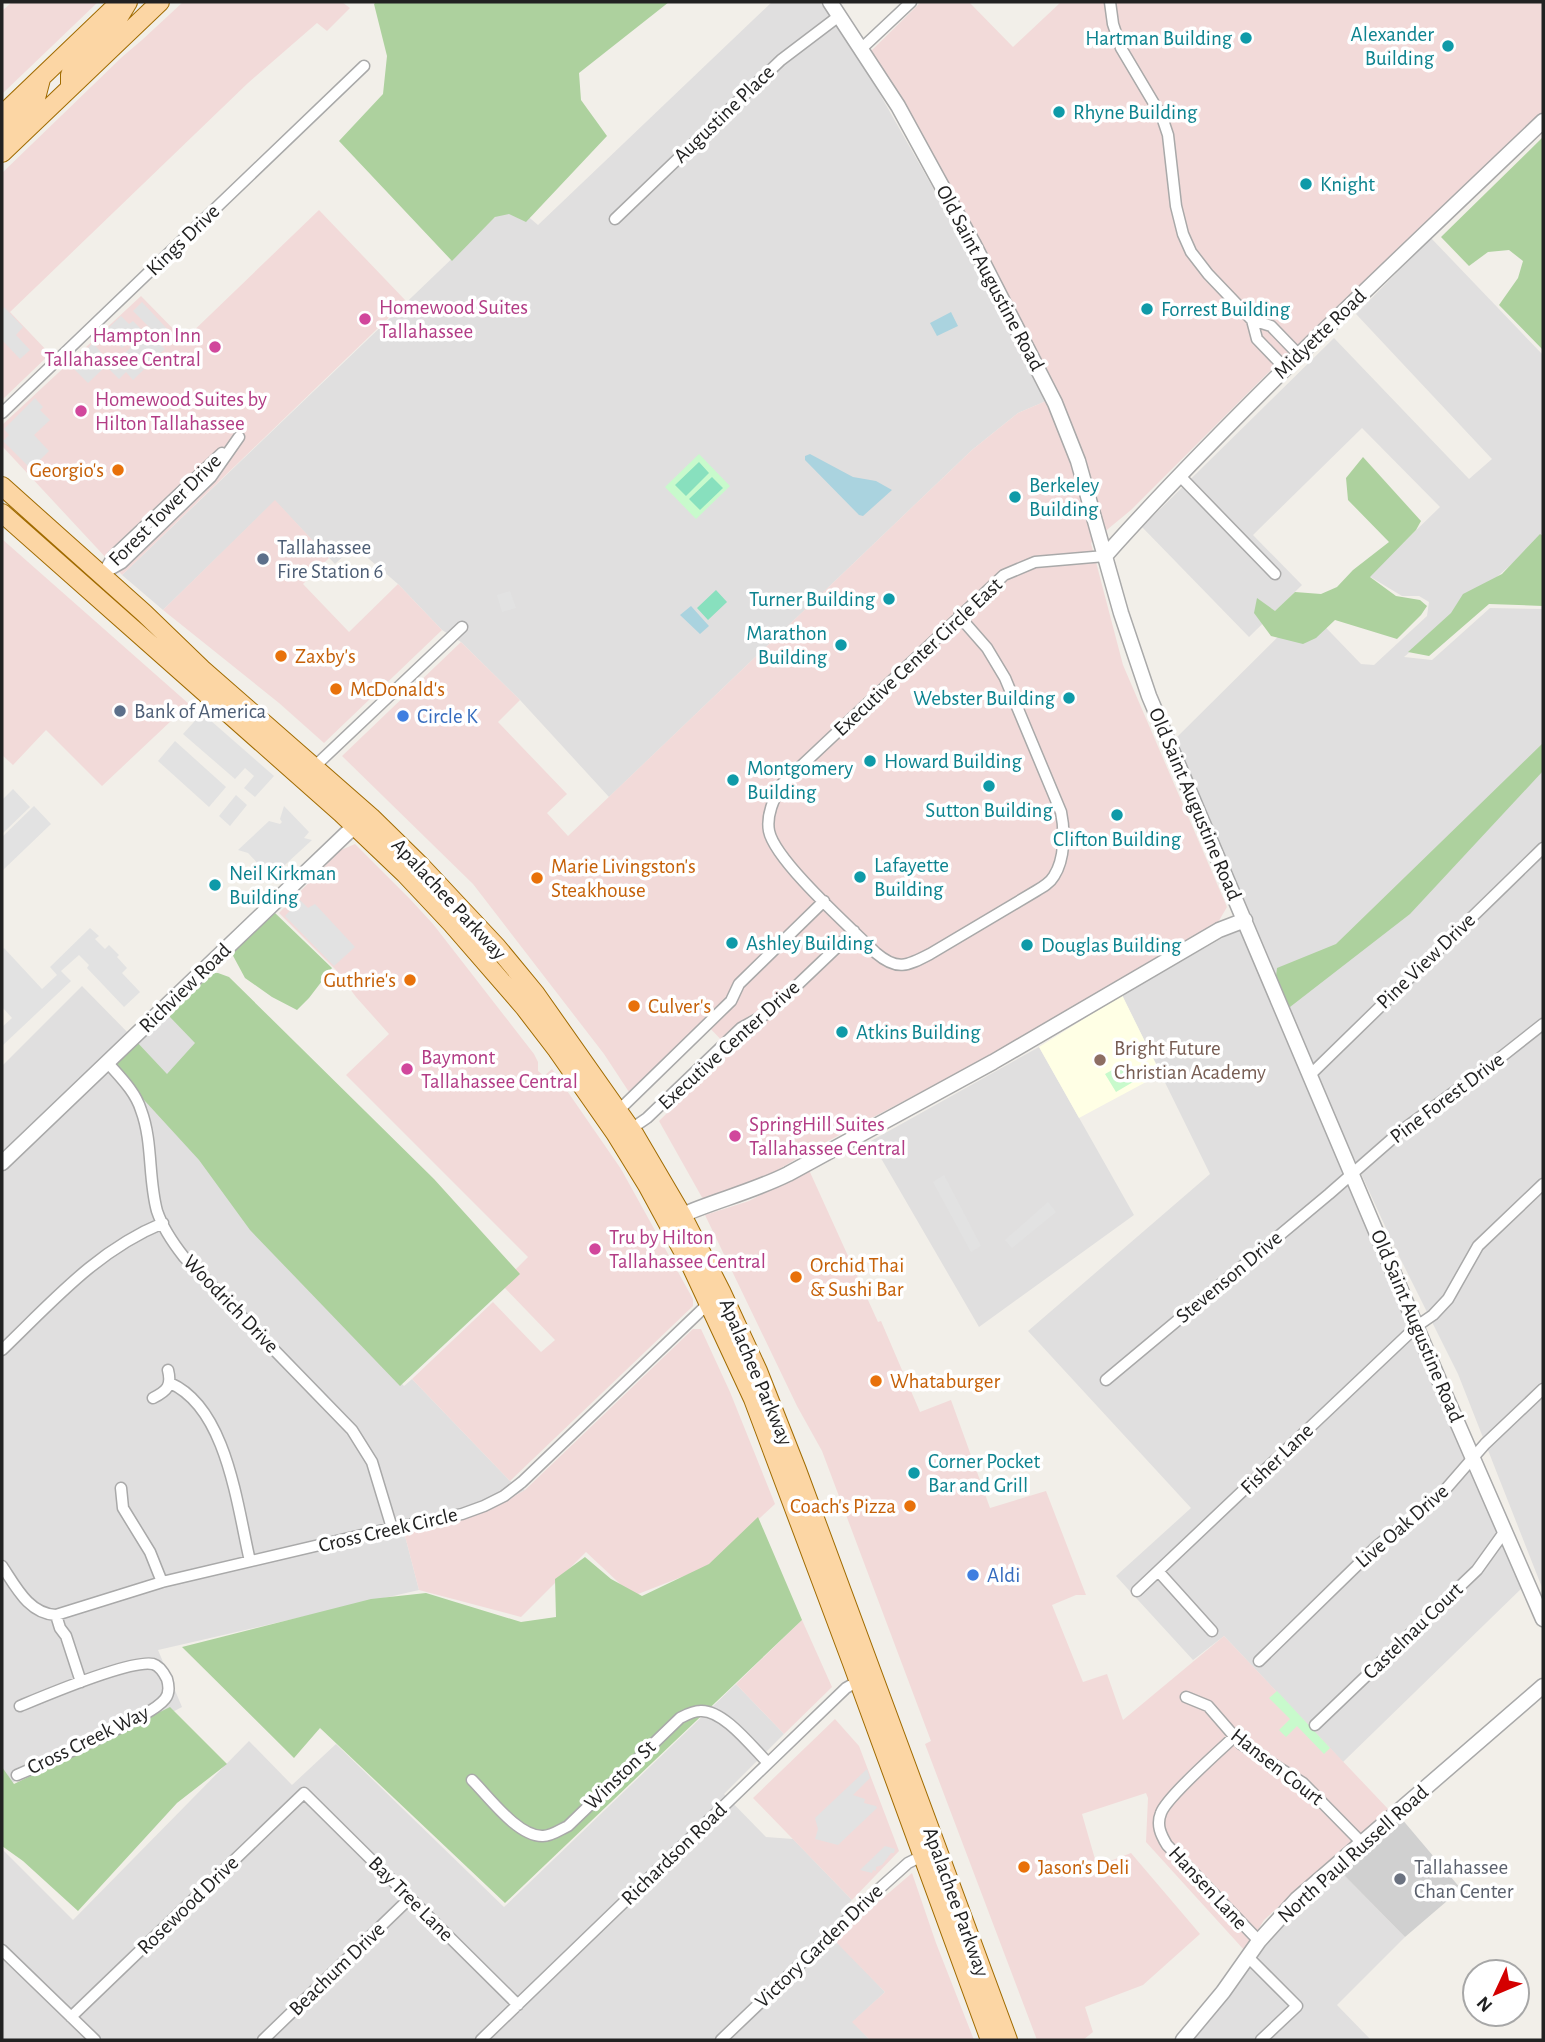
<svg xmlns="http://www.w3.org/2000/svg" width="1545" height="2042" font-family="'Alegreya Sans',sans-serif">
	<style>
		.residential { fill: #e0dfdf }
		.commercial { fill: #f2dad9 }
		.education { fill: #ffffe5 }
		.religious { fill: #d0d0d0 }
		.forest { fill: #add19e }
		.park { fill: #c8facc }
		.pitch { fill: #88e0be }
		.parking { fill: #e2e2e2 }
		.water { fill: #aad3df }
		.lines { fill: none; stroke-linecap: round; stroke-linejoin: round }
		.minor-casing { stroke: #a9a9a9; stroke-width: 13 }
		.tertiary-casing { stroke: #a9a9a9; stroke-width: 17 }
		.primary-casing { stroke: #a06b00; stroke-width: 20 }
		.minor { stroke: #fff; stroke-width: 10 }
		.tertiary { stroke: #fff; stroke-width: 14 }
		.primary { stroke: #fcd6a4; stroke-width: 18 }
		.culture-dot { fill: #0f9aa8; stroke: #fff; stroke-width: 2.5 }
		.hotel-dot { fill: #d1479c; stroke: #fff; stroke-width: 2.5 }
		.food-dot { fill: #e8710a; stroke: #fff; stroke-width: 2.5 }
		.service-dot { fill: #5c6f8a; stroke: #fff; stroke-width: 2.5 }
		.shop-dot { fill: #3f7fe0; stroke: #fff; stroke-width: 2.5 }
		.education-dot { fill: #8d6e63; stroke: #fff; stroke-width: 2.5 }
		.worship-dot { fill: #6b7280; stroke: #fff; stroke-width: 2.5 }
		.labels { text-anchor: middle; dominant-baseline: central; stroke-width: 7; stroke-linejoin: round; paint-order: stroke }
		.culture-label { font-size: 21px; fill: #0d838f; stroke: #fff; text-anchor: start }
		.street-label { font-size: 21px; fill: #222; stroke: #fff }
		.hotel-label { font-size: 21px; fill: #b23c85; stroke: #fff; text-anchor: start }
		.food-label { font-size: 21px; fill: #c56008; stroke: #fff; text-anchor: start }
		.service-label { font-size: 21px; fill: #4e5e75; stroke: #fff; text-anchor: start }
		.shop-label { font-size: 21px; fill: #366cbe; stroke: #fff; text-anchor: start }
		.education-label { font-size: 21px; fill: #785e54; stroke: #fff; text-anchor: start }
		.worship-label { font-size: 21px; fill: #5b616d; stroke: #fff; text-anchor: start }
	</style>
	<rect width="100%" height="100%" fill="#f2efe9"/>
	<path class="residential" d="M772,2H820L860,59L933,188L1046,401L1018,413L972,450L609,797L520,700L461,642L442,630L398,584L354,546L335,564L275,501L163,610L122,575L511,202L538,225Z
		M1431,238L1543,355V537L1404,657L1432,660L1490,608L1543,609V1590L1458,1374L1395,1248L1284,1005L1348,943L1274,976L1175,739L1307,608L1361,664L1374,665L1427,616L1429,602L1419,596H1402L1369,576L1440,507L1362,428L1253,535L1302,585L1249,637L1142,527L1334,338L1469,479L1492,459L1356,314Z
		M1240,928L1523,1587L1343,1762L1224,1636L1193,1660L1116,1576L1191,1508L1028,1331L1210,1174L1122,995Z
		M82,986L136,1041L169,1008L201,1039L198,1157L245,1214L404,1386L412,1379L510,1481L525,1490L499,1505L466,1518L404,1532L419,1590L158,1650L182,1707L134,1732L2,1787V1066Z
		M1039,1047L1134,1215L979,1327L871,1141Z
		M736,1684L784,1734L724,1794L766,1837L793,1839L852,1900L843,1909L846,1913L828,1932L885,1992L853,2022L870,2040H2V1849L73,1920L249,1741L292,1785L336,1744L504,1907Z
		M1338,1869L1405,1937L1337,2005L1371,2040H1189L1278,1927Z"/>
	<path class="commercial" d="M12,2H98L2,94V11Z
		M183,2H342L350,8L327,31L317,23L248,83L10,312L50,354L2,400V173L122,57L142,40Z
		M921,2H969L1013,47L1061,2H1543V115L1267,374L1131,510L1091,543L1123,665L1227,907L1217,924L989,1056L811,1150L758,1182L704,1201L659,1121L731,1050L703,1021L629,1092L604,1054L473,884L342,756L461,642L520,700L498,722L567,794L547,813L568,836L972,450L1018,413L1060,395L909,110L870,52Z
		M319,210L406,301L122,575L2,446V425L141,296L184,340Z
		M275,500L329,558L303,584L349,632L398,584L442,630L324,743L279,703L163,610Z
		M2,539L189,704L102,786L46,730L13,765L2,755Z
		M355,844L410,899L433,924L534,1054L538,1062V1071L544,1076L552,1069L621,1169L693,1299V1306L510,1481L412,1379L493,1302L541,1352L555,1340L501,1284L528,1257L346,1075L389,1034L356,997L336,970L279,913L341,850Z
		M809,1170L878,1322L881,1321L920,1412L951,1400L990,1508L1046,1491L1086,1595H1076L1052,1605L1083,1682L1107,1674L1123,1720L1224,1636L1390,1811L1325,1864L1264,1920L1245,1951L1146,1842L1148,1798L1146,1793L1082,1814L1097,1866L1131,1853L1200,1934L1143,1985L1085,2007L1093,2032L1083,2040H1037L925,1744L931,1741L822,1451L797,1406L705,1215L749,1201Z
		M693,1329H701L730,1392L775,1504L707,1567L633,1596L586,1552L521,1617L419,1590L404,1532L466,1518L499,1505L525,1490Z
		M802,1620L832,1687L784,1734L736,1684Z
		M835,1719L859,1746L899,1851L852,1900L753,1798Z
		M912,1873L936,1943L974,2040H870L852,2022L885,1992L834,1940Z"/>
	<path class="education" d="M1122,995L1161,1074L1079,1118L1039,1047Z"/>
	<path class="religious" d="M1401,1818L1461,1889L1405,1937L1338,1869Z"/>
	<path class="forest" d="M376,2H669L579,73L581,100L607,136L526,222L509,214L495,217L452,261L339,141L383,94L387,56L374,4Z
		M1542,138L1543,140V350L1499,305L1518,278L1523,261L1509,250L1488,252L1469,266L1441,237Z
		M1363,457L1421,521L1416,530L1370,577L1396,596L1420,600L1427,606L1421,615L1397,639L1335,620L1316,638L1303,644L1271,636L1254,613L1257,598L1275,611L1295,592L1321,594L1337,587L1353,570L1389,542L1348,500L1346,478Z
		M1540,534L1543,536V606L1489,604L1429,656L1408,652L1451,613L1463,594L1502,574Z
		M1543,743V771L1410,914L1290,1007L1275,984L1277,968L1336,944Z
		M275,913L332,968L309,998L297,1010L272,997L245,978L231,952Z
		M212,973H218L229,977L434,1179L520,1274L400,1386L250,1230L199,1160L112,1065L136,1041L167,1074L195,1043L169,1016Z
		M758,1517L802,1620L505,1903L320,1728L294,1758L182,1647L371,1599L426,1593L521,1622L556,1617L555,1579L585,1557L611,1579L642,1596L709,1564Z
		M170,1707L227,1764L177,1803L78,1911L23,1861L2,1846V1767L14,1784Z"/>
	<path class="park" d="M699,454L730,486L696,519L665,487Z
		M1123,1064L1133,1082L1116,1092L1105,1074Z
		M1277,1691L1330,1748L1324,1754L1297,1726L1286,1737L1279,1730L1290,1719L1269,1698Z"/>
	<path class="pitch" d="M699,462L709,473L686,496L675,485Z
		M712,477L723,488L700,510L689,499Z
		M716,590L727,602L708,620L697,608Z"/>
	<path class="parking" d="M142,302L170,332L162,340L133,311Z
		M4,307L23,327L16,335L30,350L20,359L2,340V310Z
		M121,316L129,324L133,321L141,329L122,348L114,339L109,344L101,335Z
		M143,335L151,343L155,339L165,349L133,380L126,372L119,379L106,366L88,383L70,365L93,343L109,362L116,356L126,367L132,361L125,353Z
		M35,398L43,407L40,410L50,420L34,435L49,451L31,469L3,441L9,435L4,429Z
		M510,591L516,608L502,612L497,595Z
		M202,713L274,776L255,797L244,788L254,776L245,768L235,779L183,734Z
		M175,741L226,787L209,807L158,761Z
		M13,789L30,807L2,834V800Z
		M236,795L247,805L230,826L219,816Z
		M34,806L51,824L2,871V837Z
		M284,806L309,832L304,838L312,840L274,875L260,873L263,869L248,853L238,850L269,821L280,824L282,822L280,819Z
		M300,900L308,908L315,904L355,947L334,966L285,916Z
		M90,928L99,936L95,939L105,949L109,945L119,955L117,957L127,968L122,973L140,992L124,1007L87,968L89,965L79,955L61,971L71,981L2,1046V1027L12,1018L2,1007V950L4,948L42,989L57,975L50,967Z
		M944,1175L981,1246L971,1252L933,1182Z
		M1048,1202L1056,1212L1012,1248L1005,1240Z
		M867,1769L870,1778L853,1795L865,1799L864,1803L876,1806L877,1808L838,1845L815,1839L818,1829L815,1818Z
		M885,1846L895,1849L894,1853H891L882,1865L876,1867V1871L873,1870L872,1873L860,1870Z"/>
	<path class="water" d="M951,312L958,326L937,336L930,323Z
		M810,454L853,477L876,481L892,490L863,516L859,515L805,460V456Z
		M691,606L709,626L700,634L680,615Z"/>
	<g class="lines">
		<g class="minor-casing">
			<path id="minor" d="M1110,2L1113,24L1121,48L1162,117L1168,135L1176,206L1183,234L1191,252L1208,274L1252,320L1271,326L1299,355
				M861,49L911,2
				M615,219L781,60L839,16
				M1252,320L1257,339L1285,368
				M2,413L364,66
				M1179,475L1275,574
				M103,573L113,556L222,453
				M101,575L122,563L211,477L239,437
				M959,616L987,648L1005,678L1061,812C1065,831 1065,859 1054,876C1050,883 1043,887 1036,891L930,954C907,966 897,971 876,953C852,929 775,861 769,831C766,815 774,799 781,785L1004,575L1035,562L1105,556
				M313,768L462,627
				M107,1062C120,1077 135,1091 141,1110C153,1142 148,1178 157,1211C163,1229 173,1243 184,1257L352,1430L372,1462L392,1528
				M1310,1075L1543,848
				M618,1114V1111L731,1001L739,984L824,901
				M625,1130L631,1129L647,1118L741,1028L768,1013L854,931
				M2,1350C52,1302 97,1250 163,1223
				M1106,1380L1329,1194L1401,1131L1491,1065L1543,1024
				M170,1383C227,1408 237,1506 250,1561
				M153,1398C167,1391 172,1386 168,1370
				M121,1488L123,1508L150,1552L162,1582
				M2,1566C16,1587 29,1614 56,1615L162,1582L392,1528L462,1514L484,1506L504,1496L522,1482L712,1300
				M1158,1571L1212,1631
				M1137,1591L1417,1326L1433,1315L1448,1299L1478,1246L1543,1184
				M56,1615L60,1628L66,1636L81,1682
				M1259,1661L1378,1545L1438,1498L1485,1444L1543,1389
				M1186,1697L1208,1706L1241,1744L1303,1783L1363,1844
				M1315,1725L1477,1570L1505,1531
				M1234,1737C1219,1751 1166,1798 1161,1813C1156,1825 1161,1835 1167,1845L1259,1941
				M17,1775C57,1758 96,1741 134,1720C144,1714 157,1709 165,1699C170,1693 169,1686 167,1679C164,1673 160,1666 153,1664C131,1659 44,1696 20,1706
				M472,1780C489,1797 518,1837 543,1836C552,1836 561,1829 568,1826L680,1718C686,1715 693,1711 700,1711C723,1709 752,1747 768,1763
				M2,1950L95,2040
				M1248,1957L1297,2006L1261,2040
				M71,2017L304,1793L518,2005
				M263,2040L410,1898
				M481,2040L846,1688L862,1679
				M721,2040L879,1889L908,1863L922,1856"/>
		</g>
		<g class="tertiary-casing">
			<path id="tertiary" d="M830,2L898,106L973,243L1055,403L1078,461L1121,613L1149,696L1447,1399L1543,1619
				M1105,556C1167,486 1234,419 1301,353C1381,275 1462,198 1543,121
				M2,1163L347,833L371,817
				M682,1215C717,1200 754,1191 788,1174L993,1062L1219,930L1245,920
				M1183,2040L1223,1992L1259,1941L1297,1899L1543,1686"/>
		</g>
		<g class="primary-casing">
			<path id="primary" d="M70,88V75L74,65L111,30L128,2
				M2,115L120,2
				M2,135L35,102L41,79
				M2,153L160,2
				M2,486L144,613L202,669L371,817L422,867L497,947L535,993L635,1135L682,1215L721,1291L758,1371L797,1470L1008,2040
				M2,513L341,813L405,874L452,924L524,1007L557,1050L615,1133L647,1185L692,1268L753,1399L852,1663L990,2040"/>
		</g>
		<use href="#minor" class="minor"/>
		<use href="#tertiary" class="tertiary"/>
		<use href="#primary" class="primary"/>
	</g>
	<g class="culture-dot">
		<circle cx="1246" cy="38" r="7"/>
		<circle cx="1448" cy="46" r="7"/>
		<circle cx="1059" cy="112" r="7"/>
		<circle cx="1306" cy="184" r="7"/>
		<circle cx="1147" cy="309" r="7"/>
		<circle cx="1015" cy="497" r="7"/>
		<circle cx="889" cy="599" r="7"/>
		<circle cx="841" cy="645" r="7"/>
		<circle cx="1069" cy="698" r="7"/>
		<circle cx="870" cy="761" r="7"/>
		<circle cx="733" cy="780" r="7"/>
		<circle cx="989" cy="786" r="7"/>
		<circle cx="1117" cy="815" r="7"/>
		<circle cx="860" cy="877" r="7"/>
		<circle cx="215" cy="885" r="7"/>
		<circle cx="732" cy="943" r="7"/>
		<circle cx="1027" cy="945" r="7"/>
		<circle cx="842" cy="1032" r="7"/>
		<circle cx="914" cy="1473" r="7"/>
	</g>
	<g class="hotel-dot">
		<circle cx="365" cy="319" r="7"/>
		<circle cx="215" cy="347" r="7"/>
		<circle cx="81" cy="411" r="7"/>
		<circle cx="407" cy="1069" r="7"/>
		<circle cx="735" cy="1136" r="7"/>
		<circle cx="595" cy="1249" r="7"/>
	</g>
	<g class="food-dot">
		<circle cx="118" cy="470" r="7"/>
		<circle cx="281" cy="656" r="7"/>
		<circle cx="336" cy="689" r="7"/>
		<circle cx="537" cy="878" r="7"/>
		<circle cx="410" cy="980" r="7"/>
		<circle cx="634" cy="1006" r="7"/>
		<circle cx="796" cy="1277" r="7"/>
		<circle cx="876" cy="1381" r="7"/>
		<circle cx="910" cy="1506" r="7"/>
		<circle cx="1024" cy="1867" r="7"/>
	</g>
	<g class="service-dot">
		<circle cx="263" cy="559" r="7"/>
		<circle cx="120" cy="711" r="7"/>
	</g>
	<g class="shop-dot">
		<circle cx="403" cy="716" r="7"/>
		<circle cx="973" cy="1575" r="7"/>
	</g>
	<circle class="education-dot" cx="1100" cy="1060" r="7"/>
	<circle class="worship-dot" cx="1400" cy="1879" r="7"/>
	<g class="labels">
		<g class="culture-label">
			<text x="1434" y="34" text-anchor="end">Alexander<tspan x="1434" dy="24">Building</tspan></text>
			<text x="1232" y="38" text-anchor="end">Hartman Building</text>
			<text x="1073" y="112">Rhyne Building</text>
			<text x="1320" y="184">Knight</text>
			<text x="1161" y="309">Forrest Building</text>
			<text x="1029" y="485">Berkeley<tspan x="1029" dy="24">Building</tspan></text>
			<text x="875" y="599" text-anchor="end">Turner Building</text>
			<text x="827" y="633" text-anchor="end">Marathon<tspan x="827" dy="24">Building</tspan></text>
			<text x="1055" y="698" text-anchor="end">Webster Building</text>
			<text x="884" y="761">Howard Building</text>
			<text x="747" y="768">Montgomery<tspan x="747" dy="24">Building</tspan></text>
			<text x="989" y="810" text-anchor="middle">Sutton Building</text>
			<text x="1117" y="839" text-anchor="middle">Clifton Building</text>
			<text x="874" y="865">Lafayette<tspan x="874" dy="24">Building</tspan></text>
			<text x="229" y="873">Neil Kirkman<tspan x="229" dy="24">Building</tspan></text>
			<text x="746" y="943">Ashley Building</text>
			<text x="1041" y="945">Douglas Building</text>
			<text x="856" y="1032">Atkins Building</text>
			<text x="928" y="1461">Corner Pocket<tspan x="928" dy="24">Bar and Grill</tspan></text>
		</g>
		<g class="street-label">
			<text transform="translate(724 114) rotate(-44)">Augustine Place</text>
			<text transform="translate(183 240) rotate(-44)">Kings Drive</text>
			<text transform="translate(990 278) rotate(62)">Old Saint Augustine Road</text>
			<text transform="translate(1320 334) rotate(-44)">Midyette Road</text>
			<text transform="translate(165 510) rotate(-45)">Forest Tower Drive</text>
			<text transform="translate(918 657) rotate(-43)">Executive Center Circle East</text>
			<text transform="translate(1195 804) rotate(67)">Old Saint Augustine Road</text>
			<text transform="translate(449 899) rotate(47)">Apalachee Parkway</text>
			<text transform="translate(1426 961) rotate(-44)">Pine View Drive</text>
			<text transform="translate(185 988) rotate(-44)">Richview Road</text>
			<text transform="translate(729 1045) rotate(-42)">Executive Center Drive</text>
			<text transform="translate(1447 1098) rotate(-37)">Pine Forest Drive</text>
			<text transform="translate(1229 1277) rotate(-40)">Stevenson Drive</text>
			<text transform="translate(231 1304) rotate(46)">Woodrich Drive</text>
			<text transform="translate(1417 1326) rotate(67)">Old Saint Augustine Road</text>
			<text transform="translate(756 1372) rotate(67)">Apalachee Parkway</text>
			<text transform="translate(1277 1459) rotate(-44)">Fisher Lane</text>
			<text transform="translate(1402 1526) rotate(-41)">Live Oak Drive</text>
			<text transform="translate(388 1530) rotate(-13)">Cross Creek Circle</text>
			<text transform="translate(1413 1631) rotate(-44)">Castelnau Court</text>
			<text transform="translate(88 1740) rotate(-26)">Cross Creek Way</text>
			<text transform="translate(1277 1767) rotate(38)">Hansen Court</text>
			<text transform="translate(620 1775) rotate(-44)">Winston St</text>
			<text transform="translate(674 1854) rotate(-44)">Richardson Road</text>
			<text transform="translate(1353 1854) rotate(-42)">North Paul Russell Road</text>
			<text transform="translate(1208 1888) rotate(47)">Hansen Lane</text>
			<text transform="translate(411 1899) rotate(45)">Bay Tree Lane</text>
			<text transform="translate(956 1902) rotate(70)">Apalachee Parkway</text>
			<text transform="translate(188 1905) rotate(-44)">Rosewood Drive</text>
			<text transform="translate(819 1946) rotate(-44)">Victory Garden Drive</text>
			<text transform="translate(337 1969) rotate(-44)">Beachum Drive</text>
		</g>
		<g class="hotel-label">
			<text x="379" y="307">Homewood Suites<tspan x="379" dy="24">Tallahassee</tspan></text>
			<text x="201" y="335" text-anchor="end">Hampton Inn<tspan x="201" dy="24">Tallahassee Central</tspan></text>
			<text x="95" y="399">Homewood Suites by<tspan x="95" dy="24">Hilton Tallahassee</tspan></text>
			<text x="421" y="1057">Baymont<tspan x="421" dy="24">Tallahassee Central</tspan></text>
			<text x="749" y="1124">SpringHill Suites<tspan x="749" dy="24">Tallahassee Central</tspan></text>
			<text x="609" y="1237">Tru by Hilton<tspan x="609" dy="24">Tallahassee Central</tspan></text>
		</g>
		<g class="food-label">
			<text x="104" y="470" text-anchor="end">Georgio's</text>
			<text x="295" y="656">Zaxby's</text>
			<text x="350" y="689">McDonald's</text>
			<text x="551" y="866">Marie Livingston's<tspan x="551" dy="24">Steakhouse</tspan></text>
			<text x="396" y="980" text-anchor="end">Guthrie's</text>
			<text x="648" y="1006">Culver's</text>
			<text x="810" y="1265">Orchid Thai<tspan x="810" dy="24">&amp; Sushi Bar</tspan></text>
			<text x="890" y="1381">Whataburger</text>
			<text x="896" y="1506" text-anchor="end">Coach's Pizza</text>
			<text x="1038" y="1867">Jason's Deli</text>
		</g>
		<g class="service-label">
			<text x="277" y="547">Tallahassee<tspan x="277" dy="24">Fire Station 6</tspan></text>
			<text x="134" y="711">Bank of America</text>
		</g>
		<g class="shop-label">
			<text x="417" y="716">Circle K</text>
			<text x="987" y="1575">Aldi</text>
		</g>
		<g class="education-label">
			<text x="1114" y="1048">Bright Future<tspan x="1114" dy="24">Christian Academy</tspan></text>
		</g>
		<g class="worship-label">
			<text x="1414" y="1867">Tallahassee<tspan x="1414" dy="24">Chan Center</tspan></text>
		</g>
	</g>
	<rect width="1545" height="2042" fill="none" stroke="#222222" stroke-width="7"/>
	<g transform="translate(1496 1993) rotate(226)"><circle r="33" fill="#ffffff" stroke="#a7a7a7" stroke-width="2"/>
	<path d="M0-5L12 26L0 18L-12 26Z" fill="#d40000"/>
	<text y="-10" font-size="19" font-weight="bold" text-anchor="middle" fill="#222222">N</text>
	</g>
</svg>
